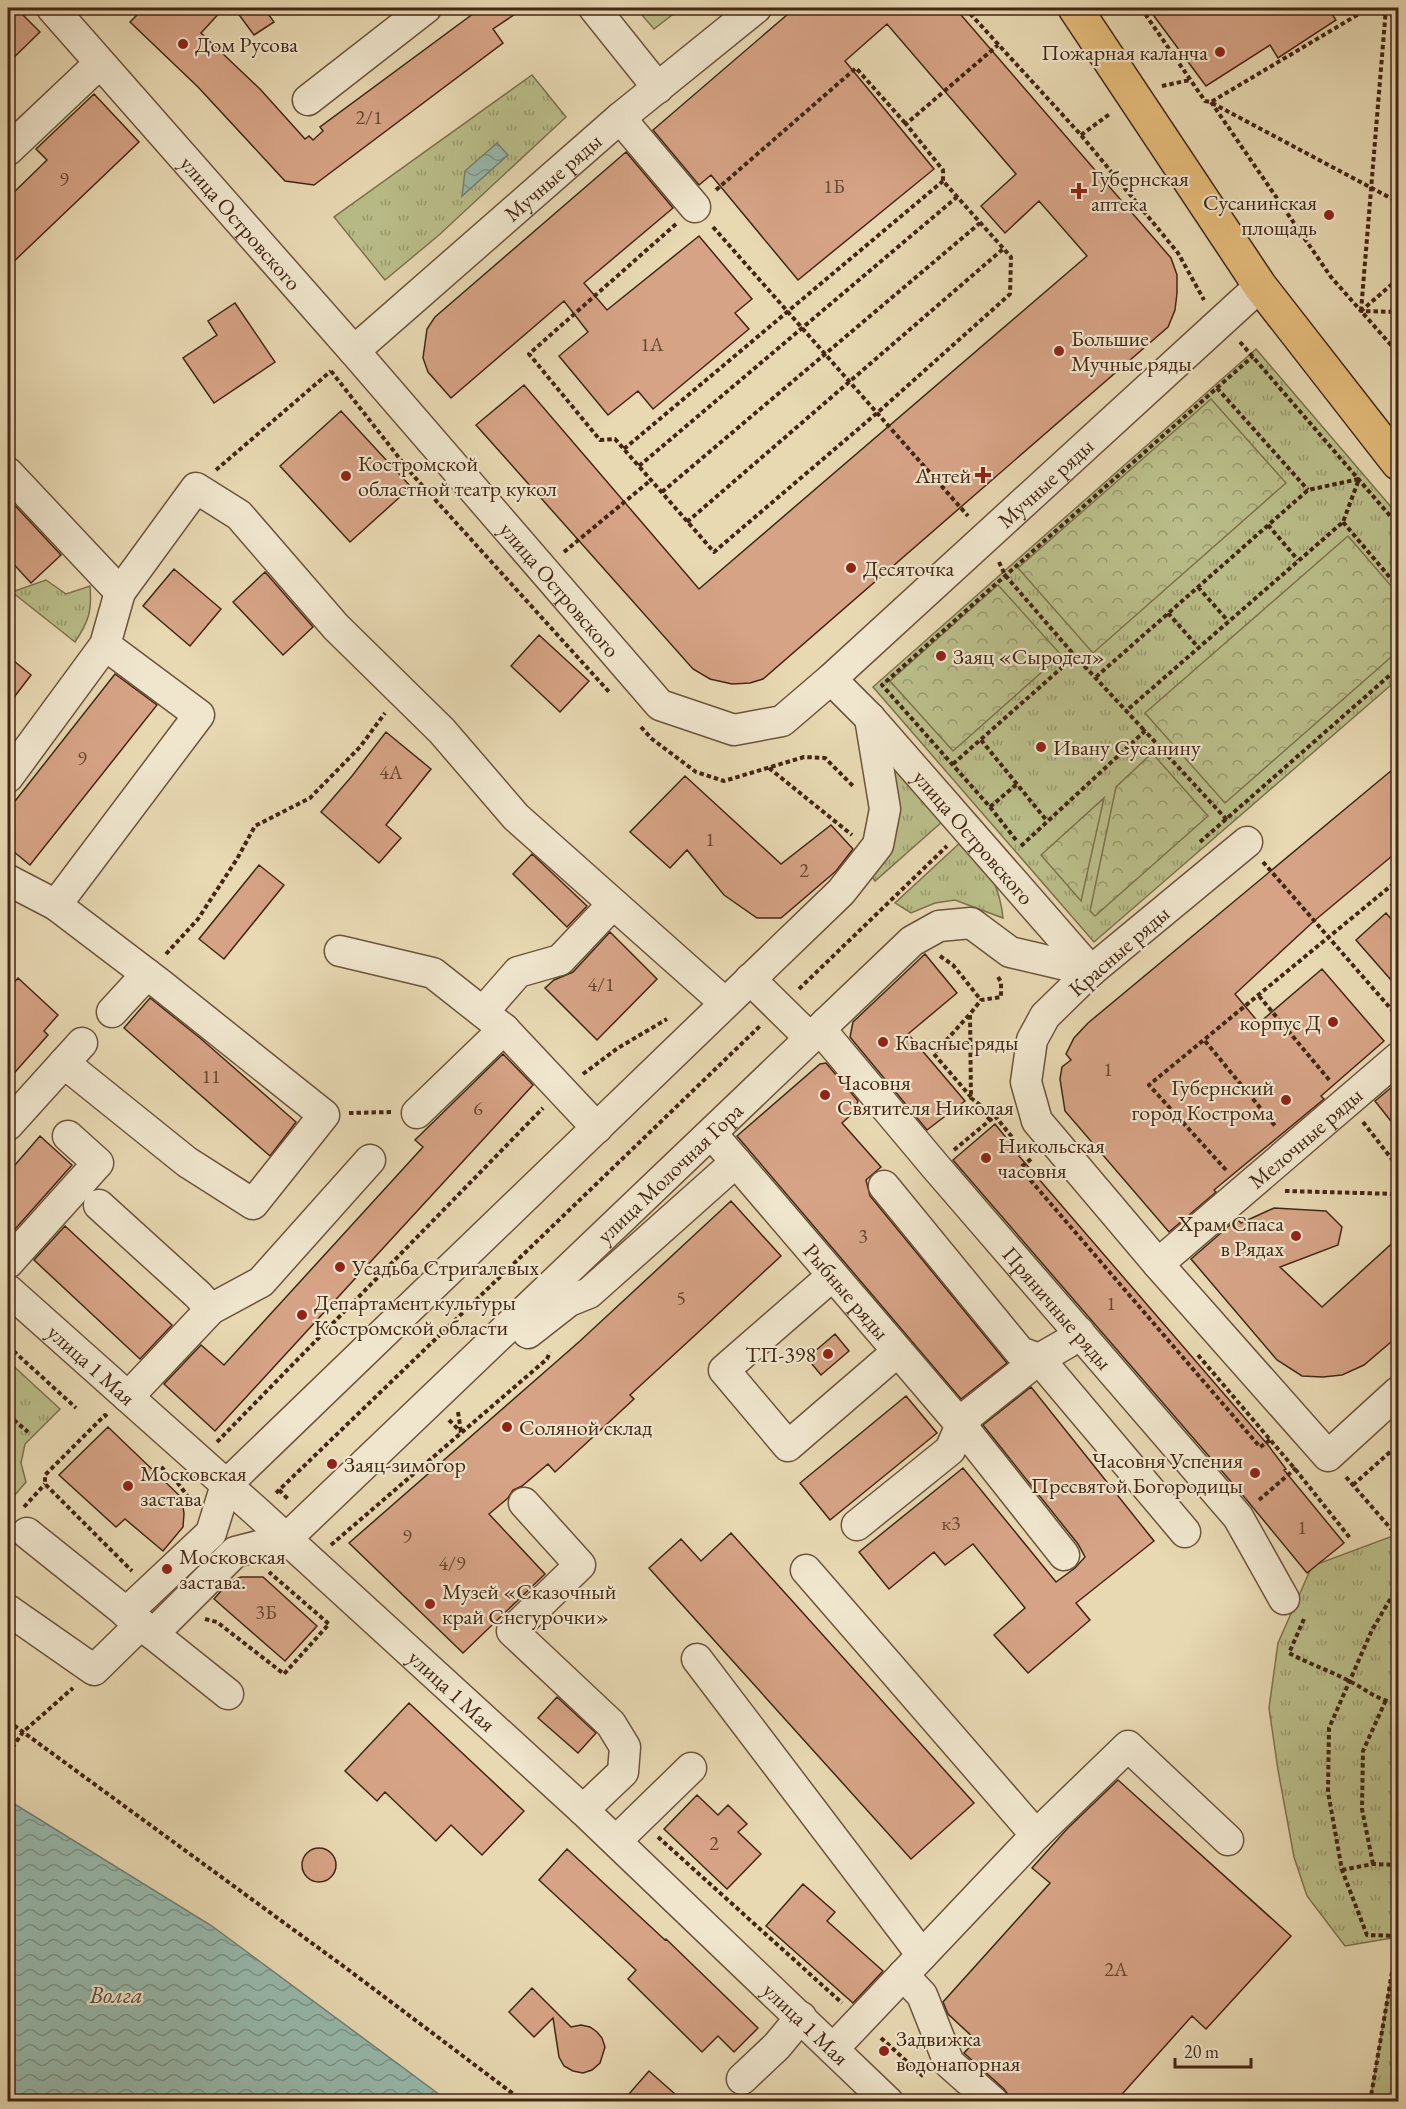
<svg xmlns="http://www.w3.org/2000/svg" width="1406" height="2109" font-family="'EB Garamond',serif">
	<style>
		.grass { fill: url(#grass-tufts); stroke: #7e724e; stroke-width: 1.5 }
		.forest { fill: url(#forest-crowns); stroke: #7e724e; stroke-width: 1.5 }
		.water { fill: url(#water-waves); stroke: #757f70; stroke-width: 1.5 }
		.building { fill: #d6a386; stroke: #432713; stroke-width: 1.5 }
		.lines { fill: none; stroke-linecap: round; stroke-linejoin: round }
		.minor-casing { stroke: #6c543b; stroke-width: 33 }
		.major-casing { stroke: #432713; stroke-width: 36 }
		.path { stroke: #432713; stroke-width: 4; stroke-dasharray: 4.5 3; stroke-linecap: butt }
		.minor { stroke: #f0e6ce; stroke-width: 30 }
		.major { stroke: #e4bc7a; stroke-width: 33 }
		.poi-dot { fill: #8f2418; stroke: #f0e6ce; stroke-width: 2 }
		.labels { text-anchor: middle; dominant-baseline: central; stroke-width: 4.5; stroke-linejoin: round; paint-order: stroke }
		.number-label { font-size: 20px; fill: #684630 }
		.poi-label { font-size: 22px; fill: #432713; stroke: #f0e6ce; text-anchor: start }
		.street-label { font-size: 22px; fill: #432713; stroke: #f0e6ce }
		.water-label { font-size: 24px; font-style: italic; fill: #584c3a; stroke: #f0e6ce }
	</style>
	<defs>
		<pattern id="grass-tufts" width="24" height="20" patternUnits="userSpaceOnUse" patternTransform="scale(1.5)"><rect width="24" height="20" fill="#babe8a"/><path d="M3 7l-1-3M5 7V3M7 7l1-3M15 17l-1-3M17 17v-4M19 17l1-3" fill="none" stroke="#999a70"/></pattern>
		<pattern id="forest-crowns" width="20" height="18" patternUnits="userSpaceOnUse" patternTransform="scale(1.5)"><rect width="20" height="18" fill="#babe8a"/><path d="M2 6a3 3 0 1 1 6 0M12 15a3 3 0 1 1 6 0" fill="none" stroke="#999a70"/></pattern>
		<pattern id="water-waves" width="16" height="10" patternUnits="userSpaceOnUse" patternTransform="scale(1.5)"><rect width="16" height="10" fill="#97baae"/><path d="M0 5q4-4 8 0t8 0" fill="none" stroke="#7d978c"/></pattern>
	</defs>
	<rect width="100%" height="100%" fill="#e8d9b3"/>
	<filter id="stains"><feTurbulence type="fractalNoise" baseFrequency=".00333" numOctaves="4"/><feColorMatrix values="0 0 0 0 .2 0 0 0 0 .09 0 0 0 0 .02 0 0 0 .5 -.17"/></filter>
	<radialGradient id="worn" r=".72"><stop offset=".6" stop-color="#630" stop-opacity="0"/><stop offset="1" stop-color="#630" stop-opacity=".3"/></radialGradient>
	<path class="grass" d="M636,8H681L654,29Z
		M532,75L566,117L439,235L385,280L334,217Z
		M1256,349L1398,515V679L1094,942L873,687Z
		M46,580L66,594L90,586C92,611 89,621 75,642L12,592Z
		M893,765L943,821L875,881L871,875L892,793Z
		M963,840C986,868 999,880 1003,918L955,900L935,903L911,913L895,903Z
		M8,1361L60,1409L25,1444L21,1463L26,1482L8,1503Z
		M1398,1534V2101H1370L1398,1937L1345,1946L1307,1896L1294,1857L1278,1770L1269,1708L1278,1643L1312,1566Z"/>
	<path class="forest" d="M1211,399L1286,483L1093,653L1018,568Z
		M1348,536L1398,594V651L1225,803L1145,713Z
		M998,585L1061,655L953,751L890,681Z
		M1152,753L1208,816L1095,916L1090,911L1116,787Z
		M1104,798L1081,901L1041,855Z"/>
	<path class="water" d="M497,143L508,155L462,196L465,171Z
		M8,1800L212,1926L448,2101H8Z"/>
	<path class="building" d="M8,8H16L40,32L8,63Z
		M144,8H224L201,33L260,89L305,139L309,136L313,140L323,131L320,127L481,8H524L493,29L503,43L314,185L285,181L198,87L130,22Z
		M234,8H264L274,22L254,35Z
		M795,8H955L1171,258L1177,275V293L1175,310L1168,327L763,679L750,683L732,684L710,679L693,669L476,425L524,385L699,589L1087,256L1039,201L1005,233L981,206L1016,174L887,24L845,61L934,169L798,280L711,175L699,185L653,130Z
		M1148,8H1328L1336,20L1278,58L1270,45L1206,86Z
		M94,94L139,142L8,267V198L47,160L36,149Z
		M626,152L673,208L584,283L607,310L699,236L752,299L735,313L749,329L653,409L638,391L608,415L559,356L588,332L564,301L451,398L428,372L423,358L427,329L435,317Z
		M235,303L275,362L214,403L183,358L217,335L208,321Z
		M341,411L411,487L350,542L280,466Z
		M8,498L61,555L31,583L8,558Z
		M174,569L221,609L190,646L143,606Z
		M265,572L313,627L283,655L233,602Z
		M539,635L589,681L560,712L511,666Z
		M8,656L31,675L8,705Z
		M115,674L157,705L30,865L8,847V810Z
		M386,732L431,769L386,825L401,838L379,863L321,812L352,776Z
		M1398,765V851L1314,921L1235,994L1259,1023L1322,969L1384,1041L1321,1096L1324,1099L1214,1190L1216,1192L1169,1232L1065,1111L1060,1079L1062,1067L1071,1060L1066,1054L1074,1038L1088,1023Z
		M685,776L781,864L831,825L853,849L836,871L781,918H757L724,895L687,850L670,868L630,832Z
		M532,854L587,906L567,927L513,874Z
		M259,865L284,885L224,959L199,939Z
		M1386,913L1398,927V988L1356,940Z
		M610,932L657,979L597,1040L545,988L554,980L573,972Z
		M925,954L957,993L908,1034L965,1101L927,1130L850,1037L853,1022Z
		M18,978L58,1015L44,1031L48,1035L8,1080V989Z
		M150,998L200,1038L296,1122L270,1156L124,1028Z
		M503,1054L533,1085L215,1431L164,1384L201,1345L224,1365L423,1147L415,1140Z
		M826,1063L858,1101L854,1112L842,1123L881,1167L866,1180L870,1196L1007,1363L961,1399L737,1136L820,1064Z
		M1398,1082V1130L1375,1101Z
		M995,1124L1020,1155L1019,1156L1268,1445L1286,1469L1284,1470L1344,1543L1307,1573L1246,1499L953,1160Z
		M40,1136L72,1165L8,1237V1173Z
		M731,1201L781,1256L630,1395L634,1399L555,1472L548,1464L522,1486L513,1490L508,1498L489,1514L545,1574L463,1653L349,1543L580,1341Z
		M1274,1208L1326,1211L1342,1227L1338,1245L1280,1267L1322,1307L1398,1238V1336L1364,1365L1342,1375L1323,1377L1302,1376L1277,1360L1191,1259L1237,1219L1241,1223Z
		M65,1226L172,1325L140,1359L34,1260Z
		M835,1334L849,1351L821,1375L807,1358Z
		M1031,1387L1154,1541L1076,1603L1090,1620L1028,1673L994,1635L1025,1608L973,1544L945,1565L934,1552L889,1589L859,1552L963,1468L1056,1582L1075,1568L1085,1557L1078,1544L983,1425Z
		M906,1396L937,1433L830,1520L800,1483Z
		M108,1427L181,1497L184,1513L183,1527L163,1551L125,1519L116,1527L59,1475Z
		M731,1533L974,1803L911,1859L649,1568L681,1539L701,1561Z
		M241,1577H263L317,1626L285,1661L214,1599L230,1581Z
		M557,1697L596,1733L578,1753L538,1718Z
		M409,1703L524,1811L482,1855L451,1825L436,1841L385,1792L377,1801L345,1771Z
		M1118,1780L1291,1936L1206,2029L1192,2016L1115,2102H1010L1009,2096L1004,2089L964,2053L976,2040L948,2014L943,2002L1050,1883L1032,1868L1067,1829Z
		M697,1795L718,1815L728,1805L747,1824L738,1832L761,1854L727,1889L664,1829Z
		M302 1865a17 17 0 1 1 34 0a17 17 0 1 1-34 0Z
		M567,1849L665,1940L666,1939L758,2028L734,2052L718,2036L702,2052L628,1979L636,1970L539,1880Z
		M803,1884L835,1912L827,1921L883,1971L853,2003L766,1926Z
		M532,1988L571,2027L581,2025L590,2027L597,2032L602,2038L605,2047L600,2063L592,2070L583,2073L573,2071L564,2066L559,2057L553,2018L534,2037L509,2012Z
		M649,2071L684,2102H622Z"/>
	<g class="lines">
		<g class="minor-casing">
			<g id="minor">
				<path id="s1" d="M52,8L354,351L660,705L734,730L782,721L831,679L1260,286"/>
				<path d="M594,8L658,88"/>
				<path d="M308,100L426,8"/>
				<path d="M620,118L695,207"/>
				<path d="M8,150L100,63"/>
				<path id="s2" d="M354,351L620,118L756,8"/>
				<path d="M8,473L120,592"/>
				<path id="s3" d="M831,679L870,718L1091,971"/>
				<path d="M8,777L105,645L120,592L196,488L239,515L336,627L442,731L516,817L725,1003"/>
				<path d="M1247,842L1091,971L1045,1016L1032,1040L1026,1082L1037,1121L1158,1264L1328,1456L1398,1392"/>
				<path d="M8,880L56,905L160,984L324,1115L253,1204L187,1162L64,1063"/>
				<path d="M56,905L199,715L105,645"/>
				<path d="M340,951L433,973L504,1029L597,1128"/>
				<path d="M750,979L810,1038"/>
				<path d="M112,1012L147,974"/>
				<path d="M483,1012L518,972L560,960L613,904"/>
				<path id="s4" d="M826,1023V1036L935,1166L1238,1517L1284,1599"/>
				<path d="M417,1113L504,1029"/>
				<path d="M8,1125L82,1043"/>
				<path id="s5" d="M712,1134L961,1425L1064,1555"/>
				<path d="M884,1186L1020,1352L1039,1359L1185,1532"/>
				<path d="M99,1205L197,1294L211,1309"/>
				<path d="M8,1263L98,1163L68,1136"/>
				<path id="s6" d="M1158,1264L1398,1058"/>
				<path d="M832,1276L724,1370L788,1446L897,1352"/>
				<path id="s7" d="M8,1290L257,1512L583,1810L888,2102"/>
				<path d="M528,1333L569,1301L589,1293L736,1162"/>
				<path d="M128,1397L211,1309L261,1282L370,1160"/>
				<path d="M524,1503L580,1565L512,1631L611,1724L625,1747L623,1772L583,1810"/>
				<path d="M857,1525L950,1450L961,1425L971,1413L1039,1359L1067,1343L1079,1332"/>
				<path d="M27,1533L228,1694"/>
				<path d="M806,1570L1036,1835"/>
				<path d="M8,1610L94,1670L141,1624"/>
				<path d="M126,1613L211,1533L226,1485L841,892L878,845L885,809L870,718"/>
				<path id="s8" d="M153,1634L235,1552L286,1539L912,941L939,926L971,923L1010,952L1091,971"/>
				<path d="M697,1659L922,1955"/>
				<path d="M616,1841L691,1768"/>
				<path d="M903,1975L922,1995L949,2063L993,2102"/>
				<path d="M833,2049L1036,1835L1128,1746L1228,1840"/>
				<path d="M742,2079L777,2046L801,2017"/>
			</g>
		</g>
		<g class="major-casing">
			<path id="major" d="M1075,8L1260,286L1398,463"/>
		</g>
		<path class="path" d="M965,8L1081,135L1178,253L1204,300
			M1141,8L1205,101L1211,102L1369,8
			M1390,8L1398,38
			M1162,86L1190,80
			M1211,102L1331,277L1361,311L1398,312
			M1212,103L1398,202
			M1081,135L1111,113
			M716,190L856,68L906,124
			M676,224L529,354L600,440L615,439L714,552L877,413L1010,294L1011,257L943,181V170L906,124L998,45
			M713,227L968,516
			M1398,279L1361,311L1398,353
			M1361,311L1386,8
			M1240,342L1398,525
			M331,371L411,473L610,693
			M1217,388L1308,490
			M624,449L943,181
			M639,466L957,197
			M216,470L331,371
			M662,492L980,223
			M687,522L1003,249
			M1343,522L1398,587
			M1268,525L1298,560
			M564,552L651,480
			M999,562L1005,575L1075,656L1145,731
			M1198,587L1228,621
			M1168,613L1198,647
			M1096,677L1308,490L1359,479L1343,522L1126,711
			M641,727L652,739L696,772L724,781L804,757L825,758L853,786
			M981,740L1047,821
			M953,764L1075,656
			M769,768L852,835
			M990,807L1017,784
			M1016,840L990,807L882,685L1253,356
			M1200,842L1398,668
			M1021,846L1145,731L1227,820
			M1263,862L1398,1017
			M166,954L198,919L237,859L255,826L310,798L360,747L385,713
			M940,956L953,965L981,1000
			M998,977L1001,982V997L981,1000L970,1014L971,1098L995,1116L1012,1137
			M799,989L947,846
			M1259,996L1330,1081
			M969,1015L934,1054L971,1097
			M1205,1041L1276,1127
			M583,1074L618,1048L667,1019
			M978,1105L990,1120
			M349,1113L392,1112
			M1363,1122L1398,1167
			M954,1150L995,1116
			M1031,1159L1020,1168L1260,1447L1270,1440
			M1226,1170L1149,1085L1398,880
			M1285,1191L1398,1194
			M8,1346L76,1408
			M1198,1355L1295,1469L1350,1538
			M458,1412L461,1432
			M8,1415L28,1432
			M107,1417L105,1415L45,1475V1484L132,1571
			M449,1420L461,1432
			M217,1442L543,1108
			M161,1467L177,1482L192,1502
			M1346,1477L1398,1537
			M1353,1485L1398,1445
			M279,1490L289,1500
			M276,1493L761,1025
			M1259,1500L1296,1468
			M24,1507L45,1484
			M331,1545L547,1359L550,1352
			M1398,1586L1372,1630L1329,1728L1328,1792L1342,1870L1367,1935L1398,1936
			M205,1619L217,1622L284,1674L329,1624L269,1572
			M1304,1619L1289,1653C1309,1664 1331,1671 1351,1682C1367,1690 1380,1702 1398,1703
			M8,1721L350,1971L524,2102
			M8,1754L23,1732L73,1688
			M658,1837L842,2003
			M1373,1864L1362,1809L1363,1751L1385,1702
			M1342,1870L1373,1864L1398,1865
			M881,2038L924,2077
			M1370,2102L1398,1937"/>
		<use href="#minor" class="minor"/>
		<use href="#major" class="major"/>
	</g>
	<g class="poi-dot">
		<circle cx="183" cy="44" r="6"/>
		<circle cx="1220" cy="52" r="6"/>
		<path d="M1076 182h6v6h6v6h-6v6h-6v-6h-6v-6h6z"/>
		<circle cx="1329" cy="215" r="6"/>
		<circle cx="1059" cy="351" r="6"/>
		<path d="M980 466h6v6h6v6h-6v6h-6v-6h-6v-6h6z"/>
		<circle cx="346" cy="476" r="6"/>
		<circle cx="851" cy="568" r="6"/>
		<circle cx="941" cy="656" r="6"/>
		<circle cx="1041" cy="747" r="6"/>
		<circle cx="1333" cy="1022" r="6"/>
		<circle cx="883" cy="1042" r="6"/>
		<circle cx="825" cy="1095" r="6"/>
		<circle cx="1286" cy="1100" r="6"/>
		<circle cx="986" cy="1158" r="6"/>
		<circle cx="1296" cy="1236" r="6"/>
		<circle cx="340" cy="1267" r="6"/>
		<circle cx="302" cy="1315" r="6"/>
		<circle cx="828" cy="1354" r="6"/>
		<circle cx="507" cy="1427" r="6"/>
		<circle cx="332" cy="1464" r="6"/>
		<circle cx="1255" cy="1473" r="6"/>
		<circle cx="128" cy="1486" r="6"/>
		<circle cx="167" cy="1569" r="6"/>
		<circle cx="430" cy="1604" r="6"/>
		<circle cx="884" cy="2051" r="6"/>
	</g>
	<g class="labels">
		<g class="number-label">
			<text x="369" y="117">2/1</text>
			<text x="64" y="179">9</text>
			<text x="834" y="186">1Б</text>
			<text x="652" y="344">1А</text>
			<text x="82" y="758">9</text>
			<text x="391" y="772">4А</text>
			<text x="710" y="839">1</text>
			<text x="804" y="870">2</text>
			<text x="601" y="984">4/1</text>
			<text x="1108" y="1069">1</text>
			<text x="211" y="1076">11</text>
			<text x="478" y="1108">6</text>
			<text x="863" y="1236">3</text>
			<text x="681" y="1298">5</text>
			<text x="1111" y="1303">1</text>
			<text x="951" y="1523">к3</text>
			<text x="1302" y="1527">1</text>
			<text x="407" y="1536">9</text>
			<text x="452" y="1563">4/9</text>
			<text x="266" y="1612">3Б</text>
			<text x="714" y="1843">2</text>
			<text x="1116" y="1969">2А</text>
		</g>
		<g class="poi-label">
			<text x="195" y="44">Дом Русова</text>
			<text x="1208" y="52" text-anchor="end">Пожарная каланча</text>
			<text x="1091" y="178">Губернская<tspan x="1091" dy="25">аптека</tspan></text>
			<text x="1317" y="202" text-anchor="end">Сусанинская<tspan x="1317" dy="25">площадь</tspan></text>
			<text x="1071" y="338">Большие<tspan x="1071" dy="25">Мучные ряды</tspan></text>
			<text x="358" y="463">Костромской<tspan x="358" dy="25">областной театр кукол</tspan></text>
			<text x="971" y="475" text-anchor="end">Антей</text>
			<text x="863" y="568">Десяточка</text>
			<text x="953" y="656">Заяц «Сыродел»</text>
			<text x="1053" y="747">Ивану Сусанину</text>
			<text x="1321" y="1022" text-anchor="end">корпус Д</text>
			<text x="895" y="1042">Квасные ряды</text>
			<text x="837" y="1082">Часовня<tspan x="837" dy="25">Святителя Николая</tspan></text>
			<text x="1274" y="1087" text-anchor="end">Губернский<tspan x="1274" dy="25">город Кострома</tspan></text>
			<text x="998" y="1145">Никольская<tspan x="998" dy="25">часовня</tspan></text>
			<text x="1284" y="1223" text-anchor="end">Храм Спаса<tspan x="1284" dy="25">в Рядах</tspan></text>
			<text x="352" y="1267">Усадьба Стригалевых</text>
			<text x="314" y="1302">Департамент культуры<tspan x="314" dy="25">Костромской области</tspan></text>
			<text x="816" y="1354" text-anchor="end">ТП-398</text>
			<text x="519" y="1427">Соляной склад</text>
			<text x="1243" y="1460" text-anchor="end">Часовня Успения<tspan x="1243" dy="25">Пресвятой Богородицы</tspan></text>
			<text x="344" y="1464">Заяц-зимогор</text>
			<text x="140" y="1473">Московская<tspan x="140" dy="25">застава</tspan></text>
			<text x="179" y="1556">Московская<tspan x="179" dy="25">застава.</tspan></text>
			<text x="442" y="1591">Музей «Сказочный<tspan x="442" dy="25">край Снегурочки»</tspan></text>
			<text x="896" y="2038">Задвижка<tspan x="896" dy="25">водонапорная</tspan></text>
		</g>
		<g class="street-label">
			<text stroke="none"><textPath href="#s2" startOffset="264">Мучные ряды</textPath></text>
			<text stroke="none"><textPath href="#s1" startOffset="286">улица Островского</textPath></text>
			<text stroke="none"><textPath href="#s1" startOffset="1407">Мучные ряды</textPath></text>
			<text stroke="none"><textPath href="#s1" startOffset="772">улица Островского</textPath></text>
			<text stroke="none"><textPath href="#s3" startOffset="213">улица Островского</textPath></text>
			<text transform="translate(1119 951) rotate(-41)">Красные ряды</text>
			<text stroke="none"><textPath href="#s6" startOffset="194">Мелочные ряды</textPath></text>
			<text stroke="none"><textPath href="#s8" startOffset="699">улица Молочная Гора</textPath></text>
			<text stroke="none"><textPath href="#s5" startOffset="207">Рыбные ряды</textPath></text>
			<text stroke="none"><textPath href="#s4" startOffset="370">Пряничные ряды</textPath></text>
			<text stroke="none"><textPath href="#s7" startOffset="112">улица 1 Мая</textPath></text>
			<text stroke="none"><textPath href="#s7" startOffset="598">улица 1 Мая</textPath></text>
			<text stroke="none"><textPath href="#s7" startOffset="1084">улица 1 Мая</textPath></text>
		</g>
		<g class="water-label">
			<text x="116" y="1994">Волга</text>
		</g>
	</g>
	<rect width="1406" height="2109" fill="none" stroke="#e8d9b3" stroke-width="30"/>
	<rect x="9" y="9" width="1388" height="2091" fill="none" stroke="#432713" stroke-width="3"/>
	<rect x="15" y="15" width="1376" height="2079" fill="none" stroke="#432713" stroke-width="1.5"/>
	<path d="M1175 2058v9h76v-9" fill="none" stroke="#432713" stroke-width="3"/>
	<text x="1184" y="2058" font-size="18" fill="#432713" stroke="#f0e6ce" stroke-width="4.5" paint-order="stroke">20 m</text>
	<rect width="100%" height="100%" filter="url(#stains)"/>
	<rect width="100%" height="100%" fill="url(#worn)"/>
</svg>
